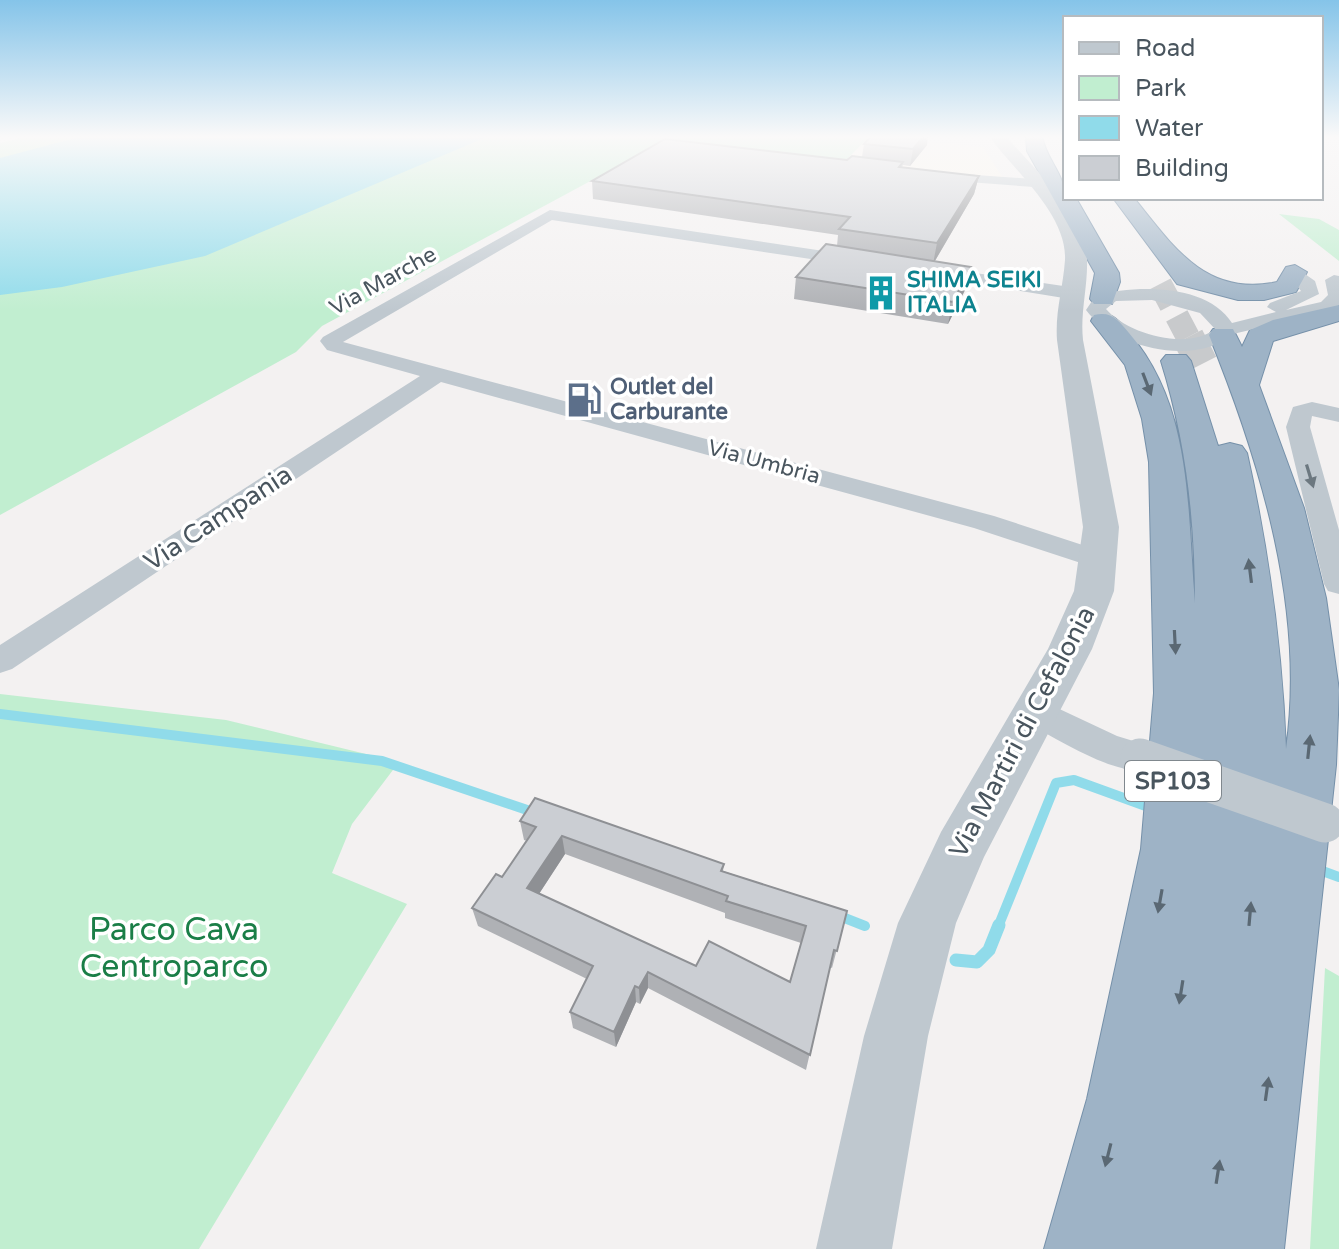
<svg xmlns="http://www.w3.org/2000/svg" width="1339" height="1249" font-family="'Varela Round',sans-serif">
	<style>
		.commercial { fill: #fcf6ec }
		.green { fill: #c1eed0 }
		.water { fill: #90dbea }
		.lines { fill: none; stroke-linecap: round; stroke-linejoin: round }
		.stream-far1 { stroke: #90dbea; stroke-width: 10 }
		.stream { stroke: #90dbea; stroke-width: 13 }
		.trunk-tunnel-far1 { stroke: #c8cacc; stroke-width: 24; stroke-dasharray: 24 12; stroke-linecap: butt }
		.trunk-tunnel { stroke: #c8cacc; stroke-width: 32; stroke-dasharray: 32 16; stroke-linecap: butt }
		.trunk-casing { stroke: #7590a9; stroke-width: 2 }
		.minor { fill: #bfc8cf; fill-rule: evenodd }
		.tertiary { fill: #bfc8cf; fill-rule: evenodd }
		.trunk { fill: #9eb3c6; fill-rule: evenodd }
		.minor-bridge { stroke: #bfc8cf; stroke-width: 39 }
		.wall { fill: #afb1b5; fill-rule: evenodd }
		.shaded-wall { fill: #8e9094 }
		.building { fill: #cbced3; stroke: #8e9094; stroke-width: 2; fill-rule: evenodd }
		.oneway { fill: #5a6873 }
		.oneway2 { fill: #6c7880 }
		.labels { text-anchor: middle; dominant-baseline: central; stroke-width: 7; stroke-linejoin: round; paint-order: stroke }
		.far-culture-label { font-size: 22px; font-weight: bold; fill: #0d838f; stroke: #fff; text-anchor: start }
		.far-street-label { font-size: 22px; fill: #49555e; stroke: #fff }
		.far-service-label { font-size: 22px; font-weight: bold; fill: #4e5e75; stroke: #fff; text-anchor: start }
		.shield { fill: #fff; stroke: #80888e; stroke-width: 2 }
		.shield-label { font-size: 24px; font-weight: bold; fill: #49555e }
		.street-label { font-size: 26px; fill: #49555e; stroke: #fff }
		.near-park-label { font-size: 32px; fill: #1a7e47; stroke: #fff }
	</style>
	<rect width="100%" height="100%" fill="#f3f1f1"/>
	<path class="commercial" d="M870,136L983,147L1006,183L841,165Z"/>
	<path class="green" d="M29,136H870L844,162L659,144L322,326L296,352L0,515V143Z
		M1279,214L1319,219L1339,230V261Z
		M0,694L226,720L399,762L352,824L332,873L407,904L199,1249H0Z
		M1325,968L1339,976V1249H1310Z"/>
	<path class="water" d="M83,136H489L205,256L62,287L0,295V158Z"/>
	<g class="lines">
		<path class="stream-far1" d="M0,714L382,761L536,813
			M1317,869L1339,877
			M837,915L865,926
			M998,927L1056,783L1074,780L1154,809"/>
		<path class="stream" d="M956,960L977,962L989,950L999,925"/>
		<path class="trunk-tunnel-far1" d="M1160,284L1189,339"/>
		<path class="trunk-tunnel" d="M1188,337L1202,364"/>
		<g class="trunk-casing">
			<path id="trunk" d="M1026,136H1042C1046,160 1065,173 1065,198H1076L1119,273L1120,282L1112,304H1094L1090,299L1095,273L1027,151Z
				M1113,198H1134C1172,245 1204,295 1272,283L1277,282L1286,267L1295,265L1307,272L1296,292L1264,300H1238L1177,284Z
				M1339,305V321L1273,341L1259,385L1304,508L1326,598L1339,690L1336,765L1284,1249H1044L1087,1099L1141,849L1154,693L1149,462L1142,419L1125,365L1091,321L1094,315C1112,311 1118,320 1129,333C1193,407 1187,510 1195,603C1195,519 1186,441 1161,361L1166,355H1186L1191,361L1218,446L1230,443L1242,446L1247,453C1269,552 1282,648 1286,749C1306,611 1261,463 1209,335L1213,329H1233L1242,347L1250,330L1273,320Z"/>
		</g>
		<path class="minor" d="M934,172L1034,179L1041,183L1034,187L929,179L927,176Z
			M550,210L857,256L866,261L857,266L552,220L343,342L994,516L1110,554L1115,560L1110,566H1090L974,528L441,382L12,669L0,673V645L420,376L327,350L320,341L323,337Z
			M927,266L1070,287L1079,293L1070,299L921,275V267Z
			M1295,267L1315,281L1319,294L1286,310L1321,302L1328,295L1325,280L1334,275L1339,276V305L1335,310L1233,334C1195,367 1114,348 1086,310L1096,295C1136,285 1207,283 1232,323L1276,312L1267,307L1270,303L1301,291L1286,272ZM1152,300L1200,313L1215,329C1188,351 1127,334 1106,309L1116,301Z
			M1312,402L1339,408V422L1312,416L1310,427L1339,530V594L1328,591L1324,584L1286,427L1293,407Z
			M1036,698L1117,736L1153,747L1159,758L1153,769C1119,780 1055,737 1023,721L1018,711L1023,701Z"/>
		<path class="tertiary" d="M989,136H1006C1033,169 1086,213 1087,259C1088,287 1080,312 1083,340L1119,527L1114,591L1092,649L984,857L956,923L928,1036L892,1249H816L864,1036L898,923L941,832L1048,649L1074,591L1083,527L1057,340C1055,312 1063,288 1065,260C1067,214 1014,171 989,136Z"/>
		<use href="#trunk" class="trunk"/>
		<path class="minor-bridge" d="M1140,758L1325,823"/>
	</g>
	<path class="wall" d="M864,144L927,145L910,166L903,165L902,167L979,176L974,194L935,261L966,288L948,324L794,299L796,277L837,246L838,235L593,199L592,181L847,160L862,157Z
		M520,821L724,864L723,871L847,911L832,968L830,967L806,1070L648,988L640,1004L636,1002L616,1047L573,1028L570,1012L587,979L478,926L472,908L502,877L527,841L524,840ZM565,854L725,913V918L801,943L790,982L696,966L539,894Z"/>
	<path class="shaded-wall" d="M924,136H928L927,145L910,166L913,149Z
		M979,176L974,194L933,264L937,243Z
		M971,267L966,288L948,324L953,302Z
		M562,836L565,854L531,906L527,888Z
		M648,972V988L640,1004L639,988Z
		M635,986L636,1002L616,1047L614,1032Z"/>
	<path class="building" d="M871,136H924L913,149L864,144Z
		M665,139L847,160L852,156L903,162L899,167L979,176L937,243L839,229L850,217L592,181Z
		M826,244L971,267L953,302L796,277Z
		M535,798L724,864L721,871L847,911L837,951L834,950L810,1055L648,972L639,988L635,986L614,1032L570,1012L593,966L472,908L496,874L502,877L536,827L520,821ZM562,836L728,896L726,901L806,926L790,982L709,941L696,966L527,888Z"/>
	<defs><path id="oneway-solid" d="M-6-.8H1V-3.2L6.5 0L1 3.2V.8H-6Z" transform="scale(2)"/></defs>
	<g class="oneway">
		<use href="#oneway-solid" transform="translate(1147 384) rotate(69)"/>
		<use href="#oneway-solid" transform="translate(1250 571) rotate(-97)"/>
		<use href="#oneway-solid" transform="translate(1175 642) rotate(87)"/>
		<use href="#oneway-solid" transform="translate(1309 747) rotate(-84)"/>
		<use href="#oneway-solid" transform="translate(1160 901) rotate(100)"/>
		<use href="#oneway-solid" transform="translate(1250 914) rotate(-85)"/>
		<use href="#oneway-solid" transform="translate(1181 992) rotate(99)"/>
		<use href="#oneway-solid" transform="translate(1267 1089) rotate(-82)"/>
		<use href="#oneway-solid" transform="translate(1108 1155) rotate(104)"/>
		<use href="#oneway-solid" transform="translate(1218 1172) rotate(-81)"/>
	</g>
	<use class="oneway2" href="#oneway-solid" transform="translate(1310 476) rotate(73)"/>
	<linearGradient id="sky" x2="0" y2="1"><stop stop-color="#85c4e9"/><stop offset="0.44" stop-color="#faf9f9"/><stop offset="1" stop-color="#faf9f9" stop-opacity="0"/></linearGradient>
	<rect width="1339" height="311" fill="url(#sky)"/>
	<defs>
		<g id="building-bare" transform="scale(2.76)"><path d="M-4-6H4V6H1V3H-1V6H-4ZM-2.5-4.3h1.7v1.8h-1.7ZM.8-4.3h1.7v1.8H.8ZM-2.5-1h1.7V.8h-1.7ZM.8-1h1.7V.8H.8Z" fill="#0f9aa8" stroke="#fff" stroke-width="2.5" paint-order="stroke"/></g>
		<g id="fuel-bare" transform="scale(2.76)"><path d="M-5.5-6h7V0h2V4h1.3V-2.5L3-4.5l.8-.8L6-3V5H2.5V1h-1V6h-7ZM-4.2-4.7v3.2H.2V-4.7Z" fill="#5c6f8a" stroke="#fff" stroke-width="2.5" paint-order="stroke"/></g>
	</defs>
	<g fill-rule="evenodd">
		<use href="#building-bare" x="881" y="293"/>
		<use href="#fuel-bare" x="584" y="400"/>
	</g>
	<g class="labels">
		<g class="far-culture-label">
			<text x="907" y="280">SHIMA SEIKI<tspan x="907" dy="25">ITALIA</tspan></text>
		</g>
		<g class="far-street-label">
			<text transform="translate(383 281) rotate(-29)">Via Marche</text>
			<text transform="translate(764 462) rotate(15)">Via Umbria</text>
		</g>
		<g class="far-service-label">
			<text x="610" y="387">Outlet del<tspan x="610" dy="25">Carburante</tspan></text>
		</g>
		<rect class="shield" x="1125" y="761" width="96" height="40" rx="6"/>
		<g class="shield-label">
			<text x="1173" y="781">SP103</text>
		</g>
		<g class="street-label">
			<text transform="translate(218 518) rotate(-33)">Via Campania</text>
			<text transform="translate(1022 732) rotate(-62)">Via Martiri di Cefalonia</text>
		</g>
		<g class="near-park-label">
			<text x="174" y="930">Parco Cava<tspan x="174" dy="37">Centroparco</tspan></text>
		</g>
	</g>
	<rect x="1063" y="16" width="260" height="184" fill="#ffffff" stroke="#b6bbbf" stroke-width="2"/>
	<rect x="1079" y="42" width="40" height="12" fill="#bfc8cf" stroke="#b6bbbf" stroke-width="2"/>
	<text x="1135" y="56" font-size="24" fill="#49555e">Road</text>
	<rect x="1079" y="76" width="40" height="24" fill="#c1eed0" stroke="#b6bbbf" stroke-width="2"/>
	<text x="1135" y="96" font-size="24" fill="#49555e">Park</text>
	<rect x="1079" y="116" width="40" height="24" fill="#90dbea" stroke="#b6bbbf" stroke-width="2"/>
	<text x="1135" y="136" font-size="24" fill="#49555e">Water</text>
	<rect x="1079" y="156" width="40" height="24" fill="#cbced3" stroke="#b6bbbf" stroke-width="2"/>
	<text x="1135" y="176" font-size="24" fill="#49555e">Building</text>
</svg>
